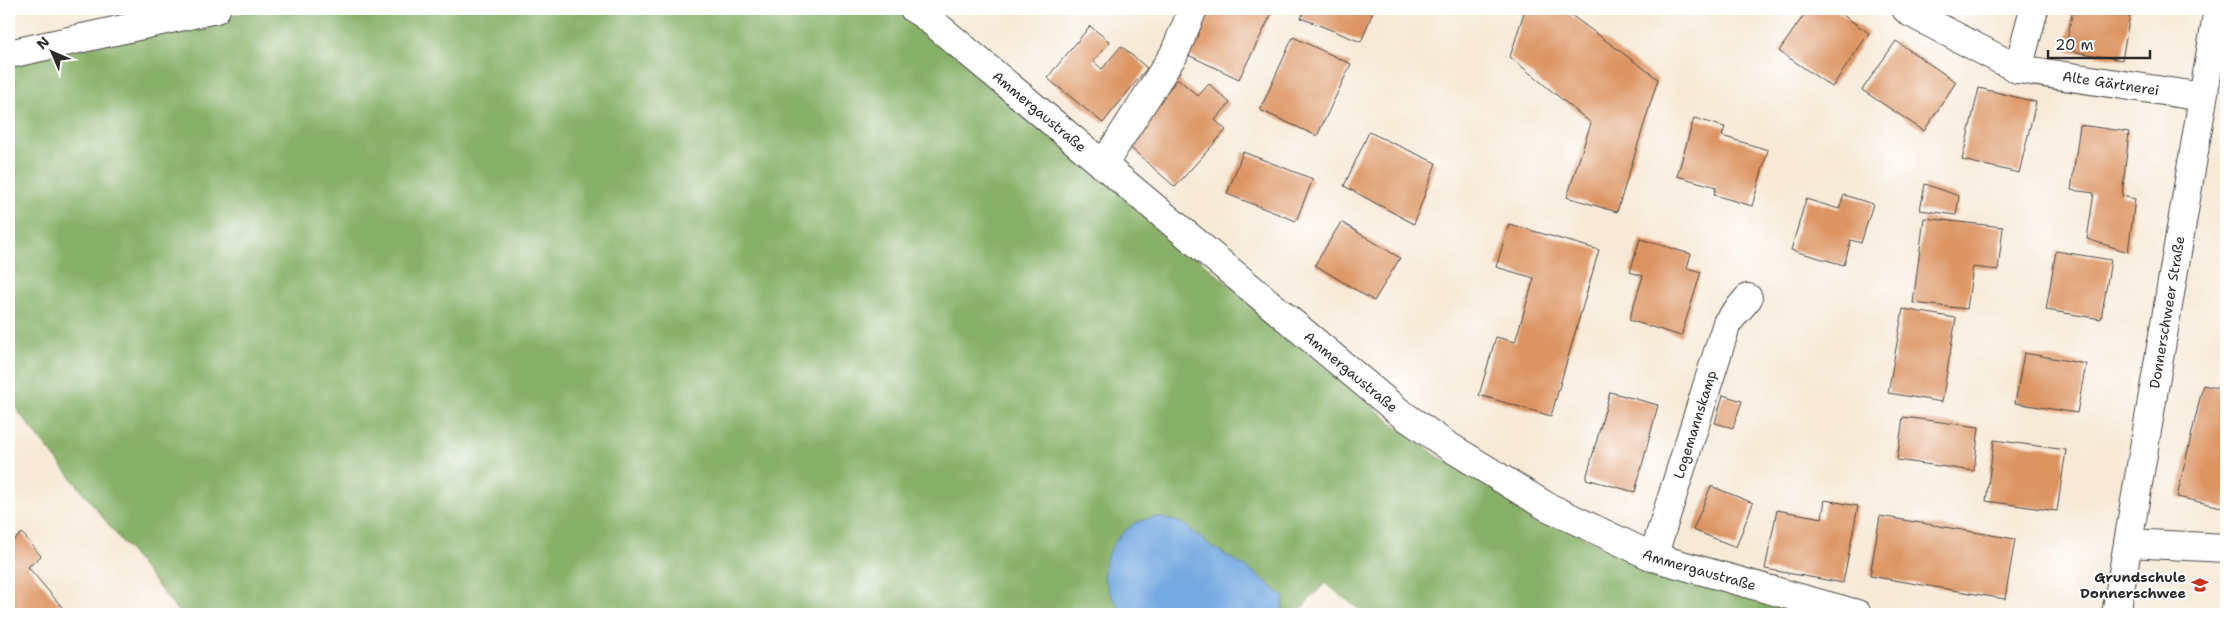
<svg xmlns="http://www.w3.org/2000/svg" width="2235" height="623" font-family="'Shantell Sans',sans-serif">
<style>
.forest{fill:#87b068;stroke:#596e4a}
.water{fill:#73a8e0;stroke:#4f6a86}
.building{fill:#dc9462}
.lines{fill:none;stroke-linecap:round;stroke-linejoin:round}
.minor-casing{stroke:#4a4845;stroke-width:30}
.major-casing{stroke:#4a4845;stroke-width:30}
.minor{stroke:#fff;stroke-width:28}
.major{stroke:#fff;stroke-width:28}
.labels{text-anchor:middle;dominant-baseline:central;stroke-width:4;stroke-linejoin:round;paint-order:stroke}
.street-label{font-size:14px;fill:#2b2b2b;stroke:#fff}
.poi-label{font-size:14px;font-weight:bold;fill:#2b2b2b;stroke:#fff;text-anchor:end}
</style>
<rect width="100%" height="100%" fill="#fff"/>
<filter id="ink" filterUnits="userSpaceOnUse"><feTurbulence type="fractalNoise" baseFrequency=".02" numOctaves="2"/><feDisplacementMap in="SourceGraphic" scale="10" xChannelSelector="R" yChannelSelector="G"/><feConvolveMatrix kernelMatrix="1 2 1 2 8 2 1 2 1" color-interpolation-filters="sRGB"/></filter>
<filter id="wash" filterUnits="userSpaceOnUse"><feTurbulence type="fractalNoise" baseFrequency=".0096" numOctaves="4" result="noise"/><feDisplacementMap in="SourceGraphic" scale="20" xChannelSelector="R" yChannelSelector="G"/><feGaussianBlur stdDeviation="1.12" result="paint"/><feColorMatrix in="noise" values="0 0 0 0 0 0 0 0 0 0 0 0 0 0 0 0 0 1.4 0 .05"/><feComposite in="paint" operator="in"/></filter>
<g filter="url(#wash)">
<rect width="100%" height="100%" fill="#f7e9d6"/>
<polygon class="forest" points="259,9 896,9 919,22 1390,421 1437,456 1538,514 1665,576 1805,614 1365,614 1325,583 1296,614 180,614 9,400 9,65"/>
<path class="water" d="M 1157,517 L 1183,523 L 1208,544 L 1255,573 L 1284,597 L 1282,614 L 1124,614 C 1117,604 1105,588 1104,576 C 1102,556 1118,534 1134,524 C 1140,520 1150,519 1157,517 Z"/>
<g id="blocks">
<g class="building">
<polygon points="1208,9 1274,9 1239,79 1186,54"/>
<polygon points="1305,9 1374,9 1361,42 1301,18"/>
<polygon points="1525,9 1563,9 1658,79 1617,212 1567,197 1591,123 1510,57"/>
<polygon points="1808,9 1834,9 1869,33 1832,87 1779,51"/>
<polygon points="2073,9 2131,9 2122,60 2065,50"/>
<polygon points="1090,26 1110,42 1093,61 1102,69 1121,46 1147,68 1103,123 1047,78"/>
<polygon points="1293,37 1351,64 1317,136 1260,110"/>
<polygon points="1896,41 1956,82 1924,131 1862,90"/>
<polygon points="1178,79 1198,96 1209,84 1230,103 1215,120 1226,130 1175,187 1123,141"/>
<polygon points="1979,88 2036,102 2019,173 1962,160"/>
<polygon points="1694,118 1725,127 1722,136 1768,150 1752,206 1714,195 1716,187 1677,176"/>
<polygon points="2080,125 2129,132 2122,196 2135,199 2128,252 2087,239 2094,193 2071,190"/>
<polygon points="1369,132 1436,163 1414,224 1344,186"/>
<polygon points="1243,152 1313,179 1296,221 1227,194"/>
<polygon points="1925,184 1959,196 1956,215 1920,210"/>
<polygon points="1844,195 1873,204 1861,243 1851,240 1844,265 1791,250 1806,199 1839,209"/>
<polygon points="1924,218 2003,227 1998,270 1973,267 1967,309 1913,303"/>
<polygon points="1341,222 1400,258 1374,301 1315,265"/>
<polygon points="1509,224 1599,250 1551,416 1479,395 1496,337 1515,342 1534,278 1496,267"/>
<polygon points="1640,239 1691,254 1687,268 1701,272 1681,336 1629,320 1643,276 1630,272"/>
<polygon points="2056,251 2111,260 2101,319 2046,310"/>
<polygon points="1903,309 1956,318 1942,402 1888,393"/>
<polygon points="2024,353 2086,364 2077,413 2015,403"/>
<polygon points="2203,385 2226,390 2226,508 2177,497"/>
<polygon points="1610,392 1658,405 1635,492 1586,479"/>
<polygon points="1723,395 1742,401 1733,428 1715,423"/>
<polygon points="1903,417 1979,427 1974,471 1897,460"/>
<polygon points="1994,440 2066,450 2057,511 1986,501"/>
<polygon points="1711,486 1753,503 1736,547 1693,530"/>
<polygon points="1825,500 1858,506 1843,583 1765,569 1777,510 1822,518"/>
<polygon points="1880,516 2015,539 2005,599 1870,576"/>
<polygon points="22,533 41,556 28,567 68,614 18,614 9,603 9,544"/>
</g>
</g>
</g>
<g filter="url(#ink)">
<use href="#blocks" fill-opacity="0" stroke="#4a4845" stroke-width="1"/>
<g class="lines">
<g class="minor-casing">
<g id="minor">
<path id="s1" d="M 914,9 L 924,15 L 1399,412 L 1445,444 L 1546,506 L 1653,557 L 1857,614"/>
<path id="s2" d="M 1906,9 L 1911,13 L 2018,69 L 2203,97"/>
<polyline points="9,54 216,9"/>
<polyline points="2018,69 2034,9"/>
<polyline points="1103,165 1174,54 1193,9"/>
<polyline points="2128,543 2226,548"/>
<path id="s3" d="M 1653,557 L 1727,323 L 1748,298"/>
</g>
</g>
<g class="major-casing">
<g id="major">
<path id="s4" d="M 2116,614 L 2218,9"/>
</g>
</g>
<use href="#minor" class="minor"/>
<use href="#major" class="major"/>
</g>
</g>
<defs>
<g id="school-bare" transform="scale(1.35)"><path d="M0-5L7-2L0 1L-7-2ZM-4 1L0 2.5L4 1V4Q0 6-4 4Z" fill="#c8321e" stroke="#fff" stroke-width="2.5" paint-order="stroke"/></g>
</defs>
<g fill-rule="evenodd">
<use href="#school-bare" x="2200" y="585"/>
</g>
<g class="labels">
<g class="street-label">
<text stroke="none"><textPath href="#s2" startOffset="221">Alte Gärtnerei</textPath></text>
<text stroke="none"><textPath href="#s1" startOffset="162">Ammergaustraße</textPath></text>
<text stroke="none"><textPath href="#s4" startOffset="306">Donnerschweer Straße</textPath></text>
<text stroke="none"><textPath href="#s1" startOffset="568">Ammergaustraße</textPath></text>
<text stroke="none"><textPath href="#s3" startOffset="139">Logemannskamp</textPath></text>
<text stroke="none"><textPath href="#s1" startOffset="972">Ammergaustraße</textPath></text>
</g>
<g class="poi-label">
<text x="2186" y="577">Grundschule<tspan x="2186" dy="16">Donnerschwee</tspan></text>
</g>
</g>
<rect width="2235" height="623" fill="none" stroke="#fff" stroke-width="30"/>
<g transform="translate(52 52) rotate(315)" stroke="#ffffff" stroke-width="4" paint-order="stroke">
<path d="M0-4L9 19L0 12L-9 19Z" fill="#2b2b2b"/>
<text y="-8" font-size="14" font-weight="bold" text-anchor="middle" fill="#2b2b2b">N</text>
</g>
<path d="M2048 50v8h102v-8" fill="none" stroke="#2b2b2b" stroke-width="2.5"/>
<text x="2055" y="50" font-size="15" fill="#2b2b2b" stroke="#ffffff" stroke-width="4" paint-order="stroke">20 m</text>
</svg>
